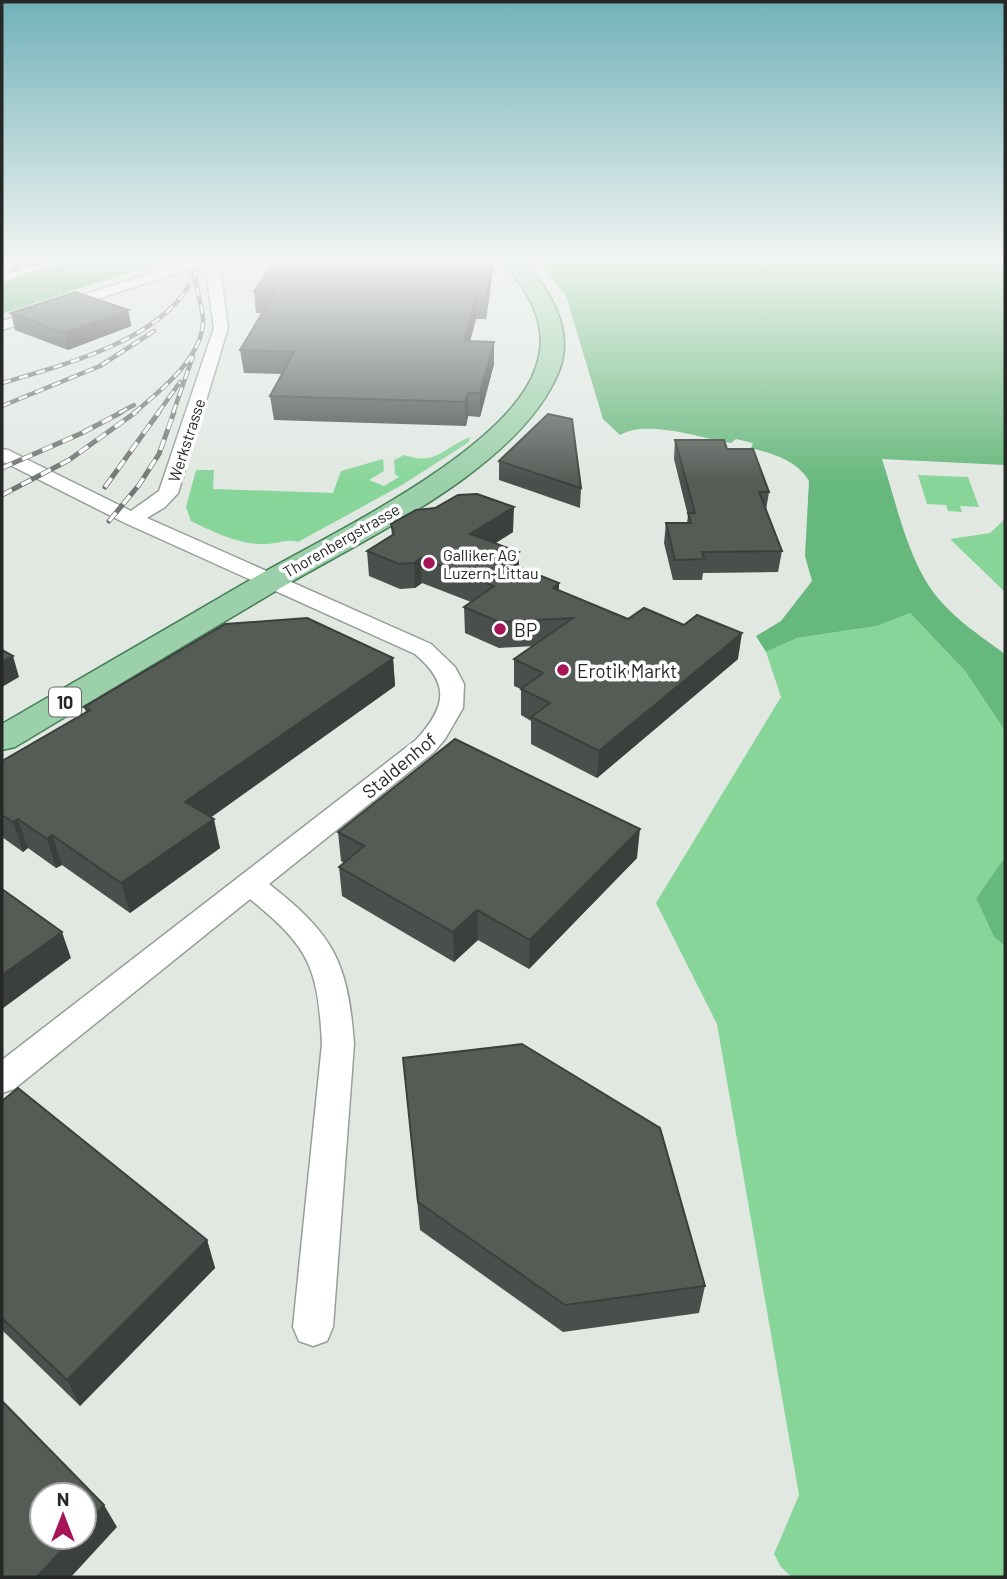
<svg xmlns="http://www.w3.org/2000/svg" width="1007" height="1579" font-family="Barlow,sans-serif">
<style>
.green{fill:#88d59a}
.forest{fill:#67b87c}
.water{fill:#5cad72}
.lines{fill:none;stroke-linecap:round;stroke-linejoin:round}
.street-casing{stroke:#979e98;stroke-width:3}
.primary-casing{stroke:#478056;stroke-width:3}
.street{fill:#fff;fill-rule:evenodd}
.primary{fill:#9bd0aa;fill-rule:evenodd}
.rail-far1-casing{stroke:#717671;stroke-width:4.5}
.rail-casing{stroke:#717671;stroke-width:5}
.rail-far1{stroke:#fff;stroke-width:2.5;stroke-dasharray:9;stroke-linecap:butt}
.rail{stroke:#fff;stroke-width:3.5;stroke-dasharray:11;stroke-linecap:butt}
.wall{fill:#494f4a}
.shaded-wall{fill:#3c403c}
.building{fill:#555c56;stroke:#3c403c;stroke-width:2}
.poi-dot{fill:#a51557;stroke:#fff;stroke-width:2.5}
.labels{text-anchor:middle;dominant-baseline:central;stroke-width:7;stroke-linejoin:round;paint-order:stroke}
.far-street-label{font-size:16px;fill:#252825;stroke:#fff}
.far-poi-label{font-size:16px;fill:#252825;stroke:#fff;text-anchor:start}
.shield{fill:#fff;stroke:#666866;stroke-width:2}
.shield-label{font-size:18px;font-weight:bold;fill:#252825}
.poi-label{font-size:19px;fill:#252825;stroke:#fff;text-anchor:start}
.street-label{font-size:19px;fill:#252825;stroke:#fff}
</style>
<rect width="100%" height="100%" fill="#e1e8e2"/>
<g class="green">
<path d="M 470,437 L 469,442 L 402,485 L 298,542 C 287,538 277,544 265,544 C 239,545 214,532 191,521 L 186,507 L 196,470 L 214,470 L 213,489 L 333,493 L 341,471 L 383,459 L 384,471 L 369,480 L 384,486 L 399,477 L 395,474 L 394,460 L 404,455 C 437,466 442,448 470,437 Z"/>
<polygon points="918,475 968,477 979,507 960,506 962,512 948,511 946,505 927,504"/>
<polygon points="1005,519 1005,592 950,539 990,533"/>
<polygon points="910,613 965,671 1005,731 1005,857 976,898 994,937 1005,946 1005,1577 792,1577 781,1567 774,1554 799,1495 717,1024 656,903 781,697 766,652 797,638 877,626"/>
</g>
<g class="forest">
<path d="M 539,261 L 1005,261 L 1005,465 L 882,459 C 895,499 906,551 929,586 C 948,615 978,634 1005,654 L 1005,731 L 965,671 L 910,613 L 877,626 L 797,638 L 766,652 L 756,636 L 781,621 L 812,581 L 805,556 L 809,481 C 797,460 773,454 751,448 L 753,443 L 736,439 L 731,443 C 701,438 646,419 620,435 L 603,419 L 566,296 Z"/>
<polygon points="1005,857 1005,946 994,937 976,898"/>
</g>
<polygon class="water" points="75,261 163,261 2,314 2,283"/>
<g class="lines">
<g class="street-casing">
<g id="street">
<polygon points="45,261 65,261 2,282 2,274"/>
<path d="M 189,261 L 219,261 L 228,328 L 178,493 L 165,507 L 147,518 L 431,644 L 455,667 L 464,684 L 463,708 L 445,739 L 434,752 L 269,884 C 334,935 348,962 354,1044 L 333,1327 L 327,1341 L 313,1346 L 299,1341 L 293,1327 L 322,1044 C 318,967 310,948 250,899 L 14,1089 L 2,1093 L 2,1060 L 416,740 C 446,707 451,684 415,654 L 125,523 L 2,461 L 2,449 L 8,450 L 131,511 L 159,491 L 214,328 L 205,264 L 2,330 L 2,321 Z"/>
</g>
</g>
<g class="primary-casing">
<path id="primary" d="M 504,261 L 524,261 C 550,291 575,330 559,371 C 520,469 361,540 274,592 C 188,643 101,695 15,747 L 2,750 L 2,724 C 85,676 168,628 250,580 C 326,536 509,451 536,367 C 551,324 528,295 504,261 Z"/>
</g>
<use href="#street" class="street"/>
<use href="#primary" class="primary"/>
<g class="rail-far1-casing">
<g id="rail-far1">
<polyline points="2,273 43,261"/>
<path d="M 2,383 C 60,366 155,342 188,287 C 193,279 194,269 197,261"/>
<polyline points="2,406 100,366 154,331"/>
<polyline points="119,413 134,405"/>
<path d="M 134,413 C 160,391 204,357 203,319 C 202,303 195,288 195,271"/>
<polyline points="158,413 180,382"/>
<polyline points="173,413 193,356"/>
</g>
</g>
<g class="rail-casing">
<g id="rail">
<polyline points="2,468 82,433 122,412"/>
<polyline points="105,487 159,412"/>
<polyline points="2,495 69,460 136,412"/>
<polyline points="109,521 139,485 159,454 174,412"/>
</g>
</g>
<use href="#rail-far1" class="rail-far1"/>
<use href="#rail" class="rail"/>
</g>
<g class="wall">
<polygon points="493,270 486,319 476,319 470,341 494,342 494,364 480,417 468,416 466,426 274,420 270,396 282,374 244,373 240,350 263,313 256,313 254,291"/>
<polygon points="128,310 131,326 68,350 15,330 11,313"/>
<polygon points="675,440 727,449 769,492 766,510 782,551 778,572 703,573 702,580 673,580 664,543 666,523 687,523 688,516 674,459"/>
<polygon points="499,461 581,488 580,508 499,480"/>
<polygon points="391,524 513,532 495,543 519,552 519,567 559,583 559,590 628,619 738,659 597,778 531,744 531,721 521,715 521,689 514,686 514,659 534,646 499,648 465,633 464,607 471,602 422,583 415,588 400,589 369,576 367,551 392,536"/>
<polygon points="393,658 395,686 210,817 220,848 130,913 62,865 56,868 28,848 23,852 2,837 2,761 86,712 84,707"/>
<polygon points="338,832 637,858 529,969 478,940 454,962 342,896 339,867 344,863 341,861"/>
<polygon points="406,1087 705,1286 699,1313 563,1332 420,1230"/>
<polygon points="2,1101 207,1240 215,1268 80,1406 2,1330"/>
</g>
<g class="shaded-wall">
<polygon points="491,261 493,261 493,270 486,319 486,298"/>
<polygon points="476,297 476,319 464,364 464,341"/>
<polygon points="128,310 131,326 68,350 64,333"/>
<polygon points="494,342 494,364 480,417 480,393"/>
<polygon points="468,393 468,416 466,426 465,402"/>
<polygon points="514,507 513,532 471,559 470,534"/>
<polygon points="519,552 519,577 506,562"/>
<polygon points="421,558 422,583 415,588 414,563"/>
<polygon points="559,583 558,608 553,588"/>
<polygon points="742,633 738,659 597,778 599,751"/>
<polygon points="13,656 19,677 2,687 2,662"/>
<polygon points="393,658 395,686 192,831 185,802"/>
<polygon points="18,819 28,848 23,852 13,822"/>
<polygon points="214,819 220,848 130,913 121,883"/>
<polygon points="640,829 637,858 529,969 530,940"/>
<polygon points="52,835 62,865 56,868 47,839"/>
<polygon points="477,910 478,940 454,962 453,932"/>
<polygon points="62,932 71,958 2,1009 2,975"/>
<polygon points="207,1240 215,1268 80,1406 67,1380"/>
<polygon points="104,1505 117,1527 71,1577 37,1577 74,1537 84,1537 84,1527"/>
</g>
<g class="building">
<polygon points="295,261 491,261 486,298 476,297 464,341 494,342 480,393 468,393 465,402 270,396 294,352 240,350 275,292 254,291 272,265 293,265"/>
<polygon points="75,292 128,310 64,333 11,313"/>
<polygon points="548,414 572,419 581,488 499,461"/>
<polygon points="675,440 724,440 727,449 753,449 769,492 759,492 782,551 702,552 704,559 675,560 666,523 691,523 688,513 695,513"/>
<polygon points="477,494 514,507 470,534 519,552 506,562 559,583 553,588 628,619 644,608 684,625 697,615 742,633 599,751 531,717 550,703 521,689 543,673 514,659 573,618 499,622 464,607 494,586 421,558 414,563 399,564 367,551 394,534 391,524 416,510 435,508 458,495"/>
<polygon points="307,618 393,658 185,802 214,819 121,883 52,835 47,839 18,819 13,822 2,815 2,761 90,710 84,707 225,624"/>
<polygon points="2,650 13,656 2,662"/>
<polygon points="455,739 640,829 530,940 477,910 453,932 339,867 364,846 338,832"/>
<polygon points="2,889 62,932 2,975"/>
<polygon points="522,1044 660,1128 705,1286 565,1305 418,1202 403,1058"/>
<polygon points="18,1088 207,1240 67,1380 2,1318 2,1101"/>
<polygon points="2,1401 104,1505 84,1527 84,1495 42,1495 42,1537 74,1537 37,1577 2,1577"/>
</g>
<linearGradient id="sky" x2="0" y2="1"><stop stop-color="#70b1b9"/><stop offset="0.54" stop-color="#f2f5f2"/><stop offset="1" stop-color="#f2f5f2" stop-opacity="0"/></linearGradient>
<rect width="1007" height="482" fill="url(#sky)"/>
<g class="poi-dot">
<circle cx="429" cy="563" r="7"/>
<circle cx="500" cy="629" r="7"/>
<circle cx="563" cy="670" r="7"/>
</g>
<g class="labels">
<g class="far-street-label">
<text transform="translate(186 440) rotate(-72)">Werkstrasse</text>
<text transform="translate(341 540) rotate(-30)">Thorenbergstrasse</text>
</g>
<g class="far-poi-label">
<text x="443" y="554">Galliker AG<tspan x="443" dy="18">Luzern-Littau</tspan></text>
</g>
<rect class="shield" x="49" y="687.5" width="32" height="29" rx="5"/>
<g class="shield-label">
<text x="65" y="702">10</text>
</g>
<g class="poi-label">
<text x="514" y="629">BP</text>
<text x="577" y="670">Erotik Markt</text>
</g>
<g class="street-label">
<text transform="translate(399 765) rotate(-40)">Staldenhof</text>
</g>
</g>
<rect width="1007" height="1579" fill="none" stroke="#252825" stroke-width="7"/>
<g transform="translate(63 1516)"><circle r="33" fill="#ffffff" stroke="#a8a9a8" stroke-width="2"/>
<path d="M0-5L12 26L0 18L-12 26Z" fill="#a51557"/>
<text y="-10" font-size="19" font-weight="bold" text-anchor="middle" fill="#252825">N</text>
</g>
</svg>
